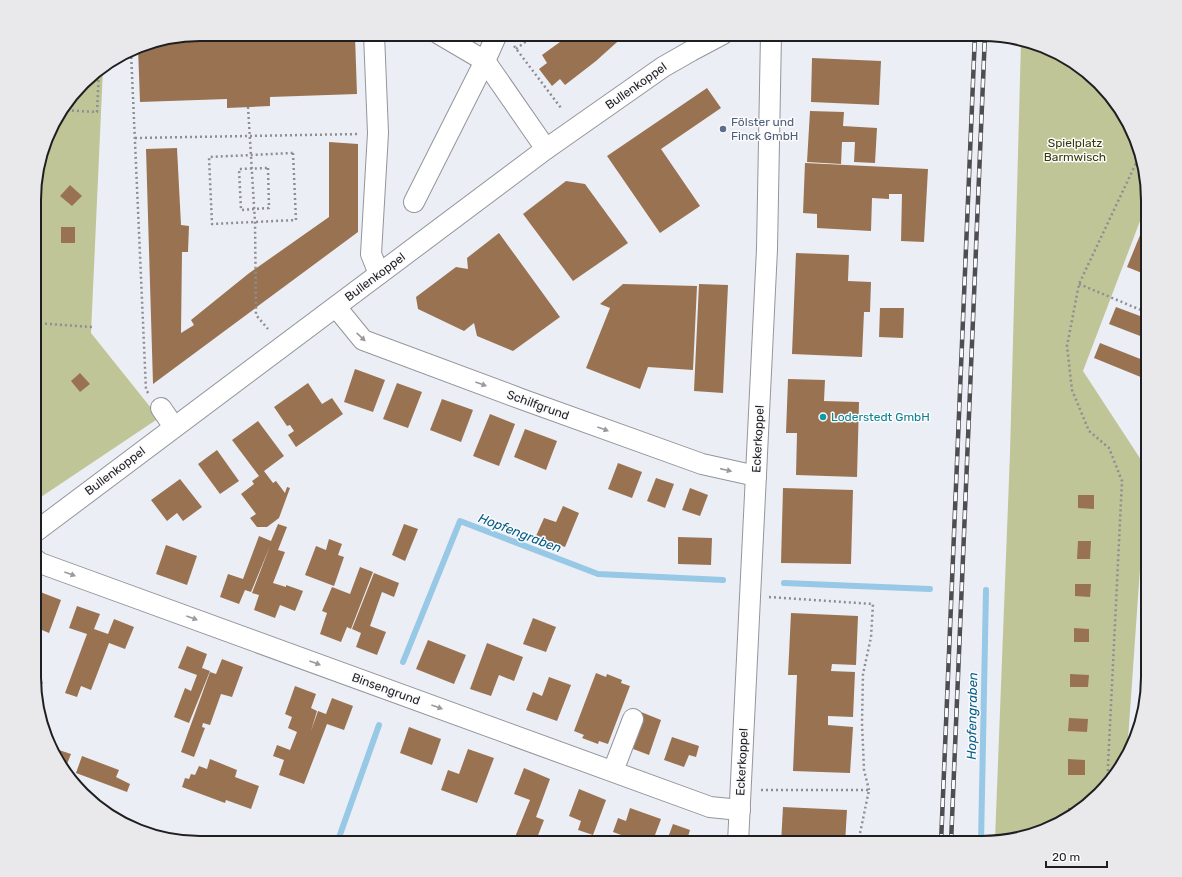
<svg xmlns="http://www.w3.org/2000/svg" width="1182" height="877" font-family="Rubik,sans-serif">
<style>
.green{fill:#bfc597}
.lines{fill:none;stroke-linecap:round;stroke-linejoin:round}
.stream{stroke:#97c8e6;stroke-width:6}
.building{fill:#997351}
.minor-casing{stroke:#94959c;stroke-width:22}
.path{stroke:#8d8e93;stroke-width:2.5;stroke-dasharray:2 3;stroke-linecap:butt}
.minor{stroke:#fff;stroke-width:20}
.rail-casing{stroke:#4d4e51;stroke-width:4.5}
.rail{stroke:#fbfbfe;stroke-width:3;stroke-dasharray:9;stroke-linecap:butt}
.oneway{fill:#9a9a9c}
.service-dot{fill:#5c6f8a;stroke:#fbfbfe;stroke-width:1.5}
.culture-dot{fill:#0f9aa8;stroke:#fbfbfe;stroke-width:1.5}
.labels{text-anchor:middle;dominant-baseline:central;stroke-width:3;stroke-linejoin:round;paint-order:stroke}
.street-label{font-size:12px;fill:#1f1f22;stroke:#fbfbfe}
.service-label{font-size:12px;fill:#4e5e75;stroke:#fbfbfe;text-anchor:start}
.park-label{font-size:12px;fill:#383c00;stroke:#fbfbfe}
.culture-label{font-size:12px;fill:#0d838f;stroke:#fbfbfe;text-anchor:start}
.water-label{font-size:13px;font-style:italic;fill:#045e85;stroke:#fbfbfe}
.rim{fill:none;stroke:#1f1f22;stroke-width:2}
</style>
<rect width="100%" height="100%" fill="#eceef5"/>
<g class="green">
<polygon points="1021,41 1045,47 1091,75 1131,127 1148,200 1083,371 1147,469 1127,754 1107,786 1055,826 995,840 1010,453"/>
<polygon points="103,68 91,333 159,418 35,501 35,178 56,117 91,75"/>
</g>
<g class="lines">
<g class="stream">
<polyline points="784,583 930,589"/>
<polyline points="403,662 460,521 598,574 723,580"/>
<polyline points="337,843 379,725"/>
<polyline points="981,843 986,590"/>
</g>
</g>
<g class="building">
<polygon points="228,34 265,34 265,39 304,38 304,34 323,34 323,37 355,36 357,94 270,97 270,106 227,108 227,99 140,102 138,48 145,44 171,43 171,39 188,36 188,42 228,40"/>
<polygon points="571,34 626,34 596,61 565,85 560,79 552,86 539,69 547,63 542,55"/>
<polygon points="812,58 881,61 879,105 811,102"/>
<polygon points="707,88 721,108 661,149 700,206 660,233 607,156"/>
<polygon points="810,111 844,112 843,126 877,128 875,163 854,162 855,142 842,142 841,164 807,162"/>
<polygon points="329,142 358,144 358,232 153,384 146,149 177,148 181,225 189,226 188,252 182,252 181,333 194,325 191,320 248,274 329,217"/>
<polygon points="805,163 928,169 924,242 901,241 902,194 889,194 889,199 872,198 871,231 817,228 817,214 803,213"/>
<polygon points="566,181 585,184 628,243 573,281 523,214"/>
<polygon points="70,185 82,196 72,206 60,196"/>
<rect x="61" y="227" width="14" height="16"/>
<polygon points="1143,228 1148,230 1148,260 1142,273 1127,267"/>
<polygon points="499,233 560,317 513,351 477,336 474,323 464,331 418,309 416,297 456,267 468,269 467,258"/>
<polygon points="796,253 849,255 848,281 871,282 870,312 864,312 862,357 792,354"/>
<polygon points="623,284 697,286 693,370 648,367 640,389 586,368 610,308 600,304"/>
<polygon points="699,284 728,285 723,393 694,391"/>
<polygon points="1116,307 1148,319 1148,339 1109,324"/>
<polygon points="880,308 904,308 903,338 879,337"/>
<polygon points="1100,343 1148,362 1148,380 1094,358"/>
<polygon points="355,369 385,380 373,412 344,402"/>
<polygon points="80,373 90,384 80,392 71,381"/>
<polygon points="788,379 825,380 824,401 859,402 857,477 796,475 797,433 786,433"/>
<polygon points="308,383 322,404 332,398 343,414 296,447 288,435 294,431 290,425 287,426 274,407"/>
<polygon points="397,383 422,392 408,428 383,419"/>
<polygon points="442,399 473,410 461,442 430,430"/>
<polygon points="490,414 515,424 499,466 473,456"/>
<polygon points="258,421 284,456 264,471 273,483 276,481 285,493 287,487 290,488 279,518 267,527 257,527 250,518 256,514 241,494 254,484 252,481 259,476 232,440"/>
<polygon points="525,429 557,441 546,470 514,457"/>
<polygon points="217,450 239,481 220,494 198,464"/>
<polygon points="618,463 642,472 632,498 608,489"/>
<polygon points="656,478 674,484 665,508 647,501"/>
<polygon points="180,479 202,507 183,521 177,513 167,521 151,500"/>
<polygon points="690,488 708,495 700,516 682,510"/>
<polygon points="783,488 853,490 851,564 781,563"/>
<polygon points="1078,495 1094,495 1094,509 1078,508"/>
<polygon points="563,506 579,513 565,547 536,536 544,518 556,522"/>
<polygon points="278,524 287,527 278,550 285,552 273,583 286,587 286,585 303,591 295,611 280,605 275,618 254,610 259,595 252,593 270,546 251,592 245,590 239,604 220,597 228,574 243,579 259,536 271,541"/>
<polygon points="404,524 418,529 405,561 392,555"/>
<polygon points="678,537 712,538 711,565 678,564"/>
<polygon points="329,539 342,544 338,555 344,557 334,586 305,575 316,546 326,550"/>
<polygon points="1078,541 1091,541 1090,559 1077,559"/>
<polygon points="166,545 197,556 187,585 156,574"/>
<polygon points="360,567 373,572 351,629 347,627 341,642 320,634 327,613 322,611 332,587 350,594"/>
<polygon points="374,573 399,583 394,597 382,592 370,626 386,632 377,655 356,647 361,633 352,629"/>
<polygon points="1075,584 1091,584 1090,597 1075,596"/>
<polygon points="35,590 61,600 49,633 35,627"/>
<polygon points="77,606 100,614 94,629 108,634 114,619 134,627 125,649 109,643 91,690 81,686 77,697 65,693 87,634 69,628"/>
<polygon points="791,613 858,616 856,665 832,664 831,671 855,672 853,717 828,716 828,725 853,727 850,773 793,771 797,675 788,675"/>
<polygon points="533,618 556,627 546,652 523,644"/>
<polygon points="1074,628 1089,629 1089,642 1074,642"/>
<polygon points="428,640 466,655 454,684 416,669"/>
<polygon points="487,643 523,657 514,681 499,675 491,696 470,689"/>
<polygon points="187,646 207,654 202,668 210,671 189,723 174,717 185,688 191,691 197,675 178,668"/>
<polygon points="222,659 243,667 232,697 221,694 210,725 203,723 202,727 205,728 194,757 181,752 210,672 216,674"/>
<polygon points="596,673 606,677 607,674 622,680 621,683 630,686 608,744 599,741 598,744 582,738 584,735 574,731"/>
<polygon points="36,674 43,683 35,689 34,675"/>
<polygon points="1070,674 1089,675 1088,687 1070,687"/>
<polygon points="549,677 571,685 557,721 526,710 533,692 542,696"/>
<polygon points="295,686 316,694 311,708 317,711 311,731 318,711 326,714 332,698 353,706 344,730 327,724 304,784 279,775 284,760 273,756 277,745 290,750 297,732 288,728 292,717 285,714"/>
<polygon points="641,712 661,720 649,755 628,747"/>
<polygon points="1069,718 1088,719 1087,732 1068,731"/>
<polygon points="409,727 441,739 432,765 400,753"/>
<polygon points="672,737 699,746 696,757 689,755 684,767 664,760"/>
<polygon points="53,748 71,754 67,764 59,761 52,751"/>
<polygon points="468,749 494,758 477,803 441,790 448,770 459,774"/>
<polygon points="82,756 119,770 116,777 130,784 127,792 76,773"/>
<polygon points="210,759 237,770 235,777 259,786 251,809 226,800 225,803 182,787 185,778 189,779 191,774 195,775 199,766 207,769"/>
<polygon points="1068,759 1085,760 1085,775 1068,775"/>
<polygon points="524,768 550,779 536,817 544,820 535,843 513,842 530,800 514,794"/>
<polygon points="579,789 606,800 593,835 578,830 581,821 569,816"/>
<polygon points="783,807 847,810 845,843 781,843"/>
<polygon points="630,808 661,819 652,843 630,843 622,840 624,836 613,832 618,818 626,821"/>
<polygon points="1068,808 1078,808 1068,816"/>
<polygon points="673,824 690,830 686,843 666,843"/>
</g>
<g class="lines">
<g class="minor-casing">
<g id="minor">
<polyline points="374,34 378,133 371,254 379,274"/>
<polyline points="439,34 485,61 546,149"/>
<polyline points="414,202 485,61 497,34"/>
<polyline points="336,307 363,340 524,400 702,464 756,476"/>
<polyline points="161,408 174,427"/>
<polyline points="35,532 546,149 663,67 691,51 723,34"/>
<polyline points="35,559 40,563 710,807 740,810"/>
<polyline points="613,771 633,719"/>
<polyline points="738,843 767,249 771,34"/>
</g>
</g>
<g class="path">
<polyline points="514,46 561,108"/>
<polyline points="516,49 536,34"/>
<polyline points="131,52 146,390 149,394"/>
<polyline points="248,107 255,222 256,315 268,329"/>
<polyline points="62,110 97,112 99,70"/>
<polyline points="135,138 359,134"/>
<polygon points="293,153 296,220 212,224 209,157"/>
<polygon points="268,168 269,208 241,210 239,169"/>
<polyline points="1079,284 1148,313"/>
<polyline points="35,323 92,327"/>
<polyline points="769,597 873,604 871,637 863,674 862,723 864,770 869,790"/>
<polyline points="1107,786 1122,481 1109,448 1089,431 1072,390 1067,346 1079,284 1138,159"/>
<polyline points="761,790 869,790 858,843"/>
</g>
<use href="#minor" class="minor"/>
<g class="rail-casing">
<g id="rail">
<polyline points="941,843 975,34"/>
<polyline points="951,843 985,34"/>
</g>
</g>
<use href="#rail" class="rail"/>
</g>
<defs><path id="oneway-solid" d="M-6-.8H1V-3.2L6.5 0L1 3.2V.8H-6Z"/></defs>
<g class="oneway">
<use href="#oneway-solid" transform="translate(361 337) rotate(43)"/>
<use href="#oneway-solid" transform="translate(481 384) rotate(20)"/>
<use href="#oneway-solid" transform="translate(603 429) rotate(20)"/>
<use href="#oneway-solid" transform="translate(726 470) rotate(13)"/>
<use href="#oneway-solid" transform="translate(70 574) rotate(20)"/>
<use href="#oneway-solid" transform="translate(192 618) rotate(20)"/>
<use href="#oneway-solid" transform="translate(315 663) rotate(20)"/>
<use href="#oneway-solid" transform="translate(437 707) rotate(20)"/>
</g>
<circle class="service-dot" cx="723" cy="129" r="4"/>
<circle class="culture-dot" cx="823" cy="417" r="4"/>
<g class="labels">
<g class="street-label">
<text transform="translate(636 86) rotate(-35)">Bullenkoppel</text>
<text transform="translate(375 277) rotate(-37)">Bullenkoppel</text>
<text transform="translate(538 405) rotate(20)">Schilfgrund</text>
<text transform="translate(758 439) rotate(-87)">Eckerkoppel</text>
<text transform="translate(115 471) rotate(-37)">Bullenkoppel</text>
<text transform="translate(386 689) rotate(20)">Binsengrund</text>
<text transform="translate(742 762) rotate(-87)">Eckerkoppel</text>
</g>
<g class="service-label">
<text x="731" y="122">Fölster und<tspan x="731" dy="14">Finck GmbH</tspan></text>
</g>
<g class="park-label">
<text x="1075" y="143">Spielplatz<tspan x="1075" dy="14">Barmwisch</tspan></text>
</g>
<g class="culture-label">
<text x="831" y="417">Loderstedt GmbH</text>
</g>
<g class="water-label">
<text transform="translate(520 533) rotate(21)">Hopfengraben</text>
<text transform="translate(972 716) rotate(-89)">Hopfengraben</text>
</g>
</g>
<path d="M0 0H1182V877H0ZM200 41H982A159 159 0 0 1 1141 200V677A159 159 0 0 1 982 836H200A159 159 0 0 1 41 677V200A159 159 0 0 1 200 41Z" fill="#e9e9ec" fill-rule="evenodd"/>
<path class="rim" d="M200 41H982A159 159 0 0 1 1141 200V677A159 159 0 0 1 982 836H200A159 159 0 0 1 41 677V200A159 159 0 0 1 200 41Z"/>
<path d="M1046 861v6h61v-6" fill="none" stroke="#1f1f22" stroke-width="2"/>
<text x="1052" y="861" font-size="12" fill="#1f1f22" stroke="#fbfbfe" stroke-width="3" paint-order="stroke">20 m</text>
</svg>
